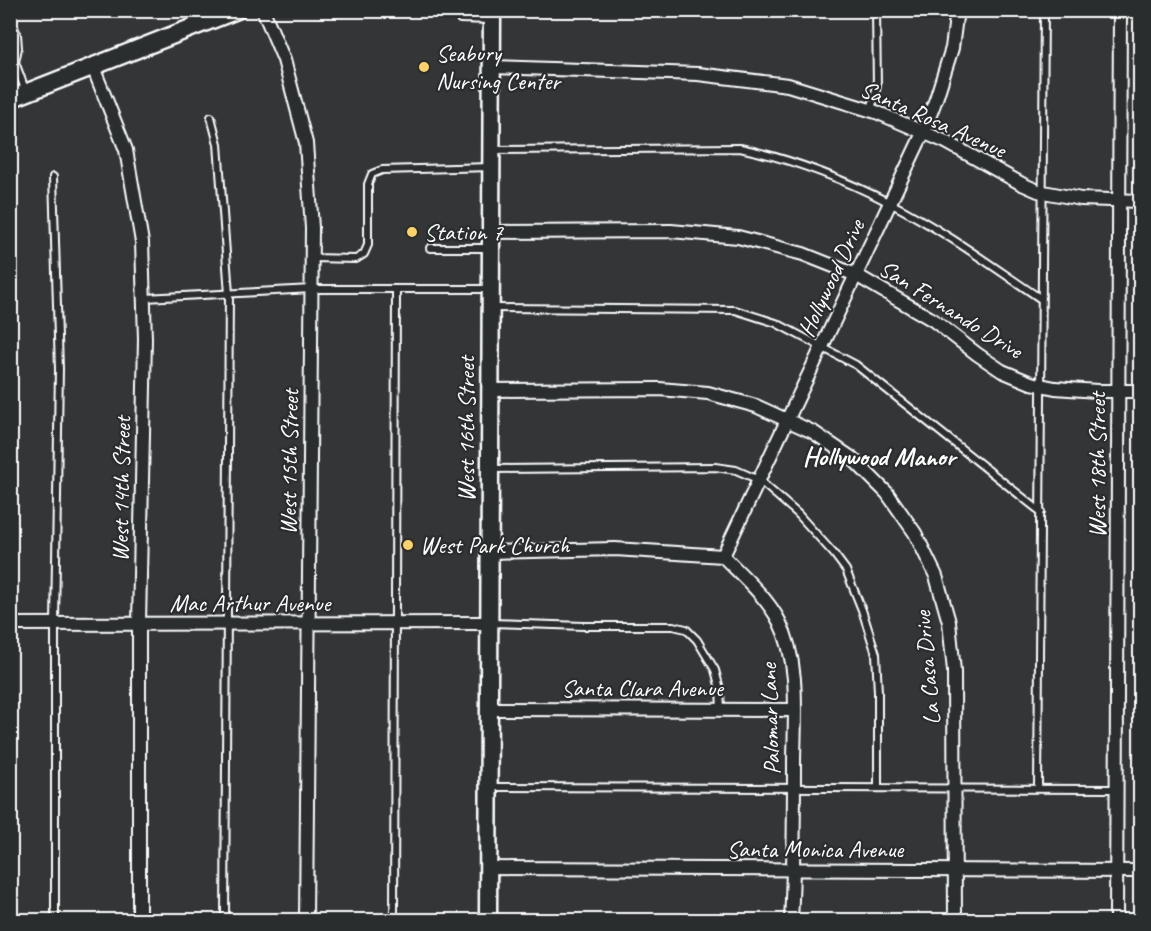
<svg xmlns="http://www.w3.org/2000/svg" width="1151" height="931" font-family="Caveat,sans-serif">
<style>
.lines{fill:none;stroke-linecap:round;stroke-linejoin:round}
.service-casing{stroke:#fff;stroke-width:10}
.minor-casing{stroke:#fff;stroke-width:16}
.secondary-casing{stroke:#fff;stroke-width:21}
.service{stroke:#2a2d2e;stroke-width:6}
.minor{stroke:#2a2d2e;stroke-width:12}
.secondary{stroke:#2a2d2e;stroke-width:16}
.poi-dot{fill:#ffd166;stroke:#2a2d2e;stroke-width:2}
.labels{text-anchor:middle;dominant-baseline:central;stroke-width:4.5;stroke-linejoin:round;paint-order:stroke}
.poi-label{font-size:24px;fill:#fff;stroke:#2a2d2e;text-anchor:start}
.street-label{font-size:24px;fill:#fff;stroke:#2a2d2e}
.neighbourhood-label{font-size:26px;font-weight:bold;fill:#fff;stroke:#2a2d2e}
</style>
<rect width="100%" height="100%" fill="#333536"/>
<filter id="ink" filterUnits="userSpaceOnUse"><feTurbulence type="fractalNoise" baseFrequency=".0167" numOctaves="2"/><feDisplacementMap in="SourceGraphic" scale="12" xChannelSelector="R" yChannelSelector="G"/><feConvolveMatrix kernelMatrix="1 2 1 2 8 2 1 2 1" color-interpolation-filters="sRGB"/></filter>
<g filter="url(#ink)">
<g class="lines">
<g class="service-casing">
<g id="service">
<polyline points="190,10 197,26"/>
<polyline points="460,10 460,19 490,20"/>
<polyline points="10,19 17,34 18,48 15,62 26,92"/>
<polyline points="871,110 877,86 876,10"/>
<polyline points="211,117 218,144 229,294 225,920"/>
<path d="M 492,150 L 740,148 C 791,159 843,179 890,203 C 943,230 992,266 1041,299"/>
<polyline points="53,177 59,369 55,624 55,920"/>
<polyline points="430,248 490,248"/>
<polyline points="312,258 356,259 364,254 368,245 368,184 372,174 382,170 491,167"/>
<polyline points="145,298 312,289 490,289"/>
<polyline points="491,308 735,310 776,323 856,365 1041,512"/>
<polyline points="491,469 715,467 736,470 759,480 798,514 834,554 846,570 862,610 876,654 878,692 878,788"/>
<polyline points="490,623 584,626 673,626 686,629 697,640 715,670 720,689 721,709"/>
<polyline points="490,787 1116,789"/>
<polyline points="1038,788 1044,10"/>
<polyline points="394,920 396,289"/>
</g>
</g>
<g class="minor-casing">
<g id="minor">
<polyline points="263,10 284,60 306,143 312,228 306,920"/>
<polyline points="93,67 126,150 142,242 145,339 139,623 139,920"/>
<polyline points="492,67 698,74 788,85 876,112 946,142 1022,184 1038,191 1081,199 1140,201"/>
<polyline points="491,232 671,231 738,237 803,254 856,275 933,320 977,354 1002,371 1031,383 1055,388 1097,391 1140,391"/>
<polyline points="490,390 659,389 708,393 756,406 813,432 853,459 887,493 915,533 936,576 949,622 954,671 955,920"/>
<path d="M 490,552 L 615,549 L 723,556 C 742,576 766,596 779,621 C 801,664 794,719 794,765 C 794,817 794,869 791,920"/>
<polyline points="723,556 923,133 936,99 952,48 957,10"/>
<polyline points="10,624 490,623"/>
<polyline points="489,709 794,710"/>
<polyline points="489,868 1140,871"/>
<polyline points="1116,920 1120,10"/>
</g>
</g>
<g class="secondary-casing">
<g id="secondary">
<polyline points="10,99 237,10"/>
<polyline points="488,920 492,10"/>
</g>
</g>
<use href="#service" class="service"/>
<use href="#minor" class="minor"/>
<use href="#secondary" class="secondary"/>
</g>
</g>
<g class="poi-dot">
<circle cx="424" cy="67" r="6"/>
<circle cx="412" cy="232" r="6"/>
<circle cx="408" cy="545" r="6"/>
</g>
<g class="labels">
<g class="poi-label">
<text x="436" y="53">Seabury<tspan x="436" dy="28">Nursing Center</tspan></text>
<text x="424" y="232">Station 7</text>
<text x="420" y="545">West Park Church</text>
</g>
<g class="street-label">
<text transform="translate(933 119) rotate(24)">Santa Rosa Avenue</text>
<text transform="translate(831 278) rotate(-65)">Hollywood Drive</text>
<text transform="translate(951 309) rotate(32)">San Fernando Drive</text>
<text transform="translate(466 429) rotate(-90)">West 16th Street</text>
<text transform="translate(289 462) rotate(-89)">West 15th Street</text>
<text transform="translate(1097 465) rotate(-90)">West 18th Street</text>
<text transform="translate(121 489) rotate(-89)">West 14th Street</text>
<text x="250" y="603">Mac Arthur Avenue</text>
<text transform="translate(927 668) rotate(-95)">La Casa Drive</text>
<text x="642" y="688">Santa Clara Avenue</text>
<text transform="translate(770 719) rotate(-92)">Palomar Lane</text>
<text x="815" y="849">Santa Monica Avenue</text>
</g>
<g class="neighbourhood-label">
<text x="879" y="456">Hollywood Manor</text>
</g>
</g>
<rect width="1151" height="931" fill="none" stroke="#2a2d2e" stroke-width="36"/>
<rect x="18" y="18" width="1115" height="895" fill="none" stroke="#fff" stroke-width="2" filter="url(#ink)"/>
</svg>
